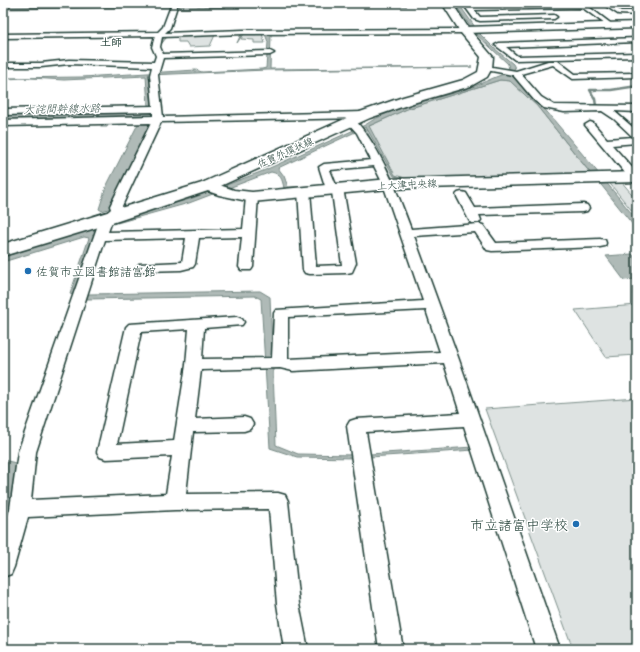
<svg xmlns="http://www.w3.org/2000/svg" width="640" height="652" font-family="Mali,'Klee One',sans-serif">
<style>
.green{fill:#dee3e2;stroke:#7e908b}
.water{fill:#afbab7;stroke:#758883}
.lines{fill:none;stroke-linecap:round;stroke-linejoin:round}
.stream{stroke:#758883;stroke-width:2.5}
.street-casing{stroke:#1f3d34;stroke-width:3}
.secondary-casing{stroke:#1f3d34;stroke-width:3}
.primary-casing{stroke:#1f3d34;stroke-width:3}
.street{fill:#fff;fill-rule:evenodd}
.secondary{fill:#fff;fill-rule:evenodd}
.primary{fill:#fff;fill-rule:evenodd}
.poi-dot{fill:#1f6fb2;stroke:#fff;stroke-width:1.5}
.labels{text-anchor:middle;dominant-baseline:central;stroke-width:3;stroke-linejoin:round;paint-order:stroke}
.far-street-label{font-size:10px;fill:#1f3d34;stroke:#fff}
.far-neighbourhood-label{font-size:11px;font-weight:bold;fill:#1f3d34;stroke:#fff}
.far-water-label{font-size:11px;font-style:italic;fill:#4a625b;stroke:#fff}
.poi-label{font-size:12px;fill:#1f3d34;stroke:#fff;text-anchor:start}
.near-poi-label{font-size:14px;fill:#1f3d34;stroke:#fff;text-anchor:end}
</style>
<rect width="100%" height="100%" fill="#fff"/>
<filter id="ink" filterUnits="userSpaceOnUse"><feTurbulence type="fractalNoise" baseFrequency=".025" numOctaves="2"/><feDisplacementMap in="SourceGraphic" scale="8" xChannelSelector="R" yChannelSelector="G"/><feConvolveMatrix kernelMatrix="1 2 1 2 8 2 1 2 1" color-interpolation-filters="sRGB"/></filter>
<g filter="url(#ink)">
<g class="green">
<polygon points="244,34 262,34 265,43 254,43 254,40 241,39"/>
<polygon points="215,35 210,46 189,47 186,42 178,42 178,36"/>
<polygon points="500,80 510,81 537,106 591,174 393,180 365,128 407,109"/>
<polygon points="607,180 620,180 637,200 637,217"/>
<polygon points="637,305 637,355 606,357 575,310"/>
<polygon points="637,398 637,649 573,649 485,409"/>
</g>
<g class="water">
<polygon points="254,3 256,3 256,6 347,5 347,3 350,3 351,5 407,6 179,8 180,5 183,5 184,7 253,6"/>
<path d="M 454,3 L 458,3 L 475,27 L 628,23 L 637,19 L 637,21 L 631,24 L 478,32 L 494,48 L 513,64 L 515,68 L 511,74 L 512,76 L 542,106 L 600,175 L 592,175 L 537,106 L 510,81 L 500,80 L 407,109 L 369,126 L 395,175 L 405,178 L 394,176 L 366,127 L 278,168 L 284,176 L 288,187 L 313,186 L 287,190 L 284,188 C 282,179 281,174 271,172 L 189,203 L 117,223 L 116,221 L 120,219 L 190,199 L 263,171 L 365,125 C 395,105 432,100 466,89 C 479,85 492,78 506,73 L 509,70 L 508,64 L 474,32 Z"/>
<polygon points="170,5 169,7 3,9 3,7"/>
<polygon points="244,33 268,33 271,34 270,69 472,67 267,70 149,75 152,107 145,107 148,106 146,76 64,80 31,78 3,79 3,78 82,77 196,70 202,72 262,69 266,68 268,42 265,34 243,34 237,43 241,34 170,36 166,38 159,47 162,37 168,36"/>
<polygon points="151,111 152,117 111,119 107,127 101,127 104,120 3,121 3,114"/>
<polygon points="139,122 149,122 150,123 111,208 102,211 99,209 106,187"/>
<polygon points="598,181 605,181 637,220 637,230"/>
<polygon points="91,229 94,230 95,236 75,292 89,294 260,291 270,297 276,445 298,454 355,455 473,447 474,450 355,458 297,457 270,448 261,299 255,296 87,299 70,294 89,238 84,237 3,262 3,257"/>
<polygon points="632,254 637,260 637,279 624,280 606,256"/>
<polygon points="3,460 16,463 10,511 3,531"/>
</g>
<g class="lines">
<polyline class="stream" points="596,106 595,99 590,90 611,90 637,86"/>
<g class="street-casing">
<g id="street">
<path d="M 172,3 L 178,3 L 170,28 L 165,33 L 243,30 L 465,29 L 469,31 L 465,33 L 243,34 L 162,37 L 160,47 L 163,54 L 270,51 L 274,53 L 270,55 L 163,58 L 158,75 L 163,117 L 364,112 L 369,115 L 364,118 L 161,122 L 122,206 L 123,210 L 112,221 L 108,232 L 243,229 L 246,197 L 248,195 L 256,195 L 258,197 L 253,267 L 251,270 L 241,270 L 239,267 L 242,237 L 199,238 L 195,264 L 193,267 L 181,270 L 144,271 L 139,270 L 137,267 L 139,264 L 182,262 L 186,238 L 105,240 L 36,452 L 31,500 L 166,494 L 172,456 L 106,459 L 100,457 L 97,452 L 126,327 L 129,324 L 237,317 L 242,319 L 244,322 L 242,325 L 204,328 L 202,359 L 272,358 L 274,313 L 276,310 L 423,301 L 383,184 L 374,166 L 330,170 L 336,185 L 341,186 L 343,188 L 356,263 L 352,272 L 347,273 L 310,274 L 305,273 L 303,270 L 298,191 L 300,189 L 308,189 L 310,191 L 316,266 L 342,265 L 332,192 L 328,191 L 326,189 L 319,167 L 324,164 L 371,160 L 357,133 L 347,122 L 349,120 L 355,120 C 382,150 397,192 411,229 L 479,224 L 483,225 L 496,243 L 600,239 L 605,240 L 606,243 L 605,246 L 600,247 L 492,251 L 487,250 L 475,232 L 414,236 L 458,357 L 560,649 L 536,649 L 464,426 L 366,432 L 403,649 L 379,649 L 347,426 L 350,421 L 356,419 L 460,413 L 444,363 L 293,371 L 280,368 L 201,370 L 195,419 L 244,417 L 250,419 L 253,424 L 250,429 L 244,431 L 193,432 L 186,494 L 278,493 L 285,495 L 288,501 L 299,604 L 308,649 L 284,649 L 277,604 L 269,509 L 175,510 L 28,517 L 14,567 L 11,574 L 3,577 L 3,532 L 10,509 L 18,452 L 100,219 L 111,209 L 110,206 L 151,123 L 3,126 L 3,120 L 153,116 L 153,112 L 3,115 L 3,109 L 153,106 L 150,75 L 152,67 L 69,64 L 41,67 L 9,67 L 3,71 L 3,64 L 7,63 L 41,63 L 69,60 L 154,62 L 156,56 L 152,47 L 155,36 L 3,38 L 3,34 L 158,32 L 163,27 ZM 426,310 L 440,352 L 288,359 L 288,317 ZM 189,329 L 186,365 L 174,441 L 117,444 L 141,332 Z"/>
<polygon points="601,3 608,3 621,11 637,11 637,15 618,14"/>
<polygon points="585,4 613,25 613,27 609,27 583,8 474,10 480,17 554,15 557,17 554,19 480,21 474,19 466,8 469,6"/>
<polygon points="637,38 637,42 506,47 517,56 637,53 637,57 515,60 495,45 499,43"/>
<polygon points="548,61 558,61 575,74 637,73 637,77 573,79 553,65 521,74 541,97 554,105 637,106 637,112 614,111 637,131 637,143 612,145 637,173 637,181 631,180 585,125 590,122 593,123 607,139 633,137 614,119 602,111 564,112 544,108 535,101 513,75 486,70 482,68 486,66 516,71"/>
<polygon points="462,192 466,193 475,208 583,204 587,205 589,208 587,211 583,212 479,215 481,220 479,223 471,223 469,220 456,195 458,193"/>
</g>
</g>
<g class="secondary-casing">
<g id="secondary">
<polygon points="637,22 637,28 465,33 460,30 465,27"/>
<polygon points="637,172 637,182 389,189 252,202 219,195 202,189 200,186 202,183 208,181 234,190 252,192 389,179"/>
</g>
</g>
<g class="primary-casing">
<polygon id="primary" points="442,3 452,3 469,29 493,57 492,68 487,77 471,86 413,103 370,118 214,189 112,223 3,256 3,244 202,183 360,112 403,97 463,80 478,72 481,57 461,33"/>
</g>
<use href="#street" class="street"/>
<use href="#secondary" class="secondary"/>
<use href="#primary" class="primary"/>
</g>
</g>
<g class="poi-dot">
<circle cx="28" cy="271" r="4"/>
<circle cx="576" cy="524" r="4"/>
</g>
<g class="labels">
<g class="far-street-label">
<text transform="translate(285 152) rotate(-24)">佐賀外環状線</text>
<text transform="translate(407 184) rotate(-3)">上大津中央線</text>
</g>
<g class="far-neighbourhood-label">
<text x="111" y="41">土師</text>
</g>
<g class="far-water-label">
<text transform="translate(62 108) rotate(-1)">大詫間幹線水路</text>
</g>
<g class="poi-label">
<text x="36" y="271">佐賀市立図書館諸富館</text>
</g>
<g class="near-poi-label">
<text x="568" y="524">市立諸富中学校</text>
</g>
</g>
<rect width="640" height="652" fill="none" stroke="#fff" stroke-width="16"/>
<rect x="8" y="8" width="624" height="636" fill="none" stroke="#1f3d34" stroke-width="1.5" filter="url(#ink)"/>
</svg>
